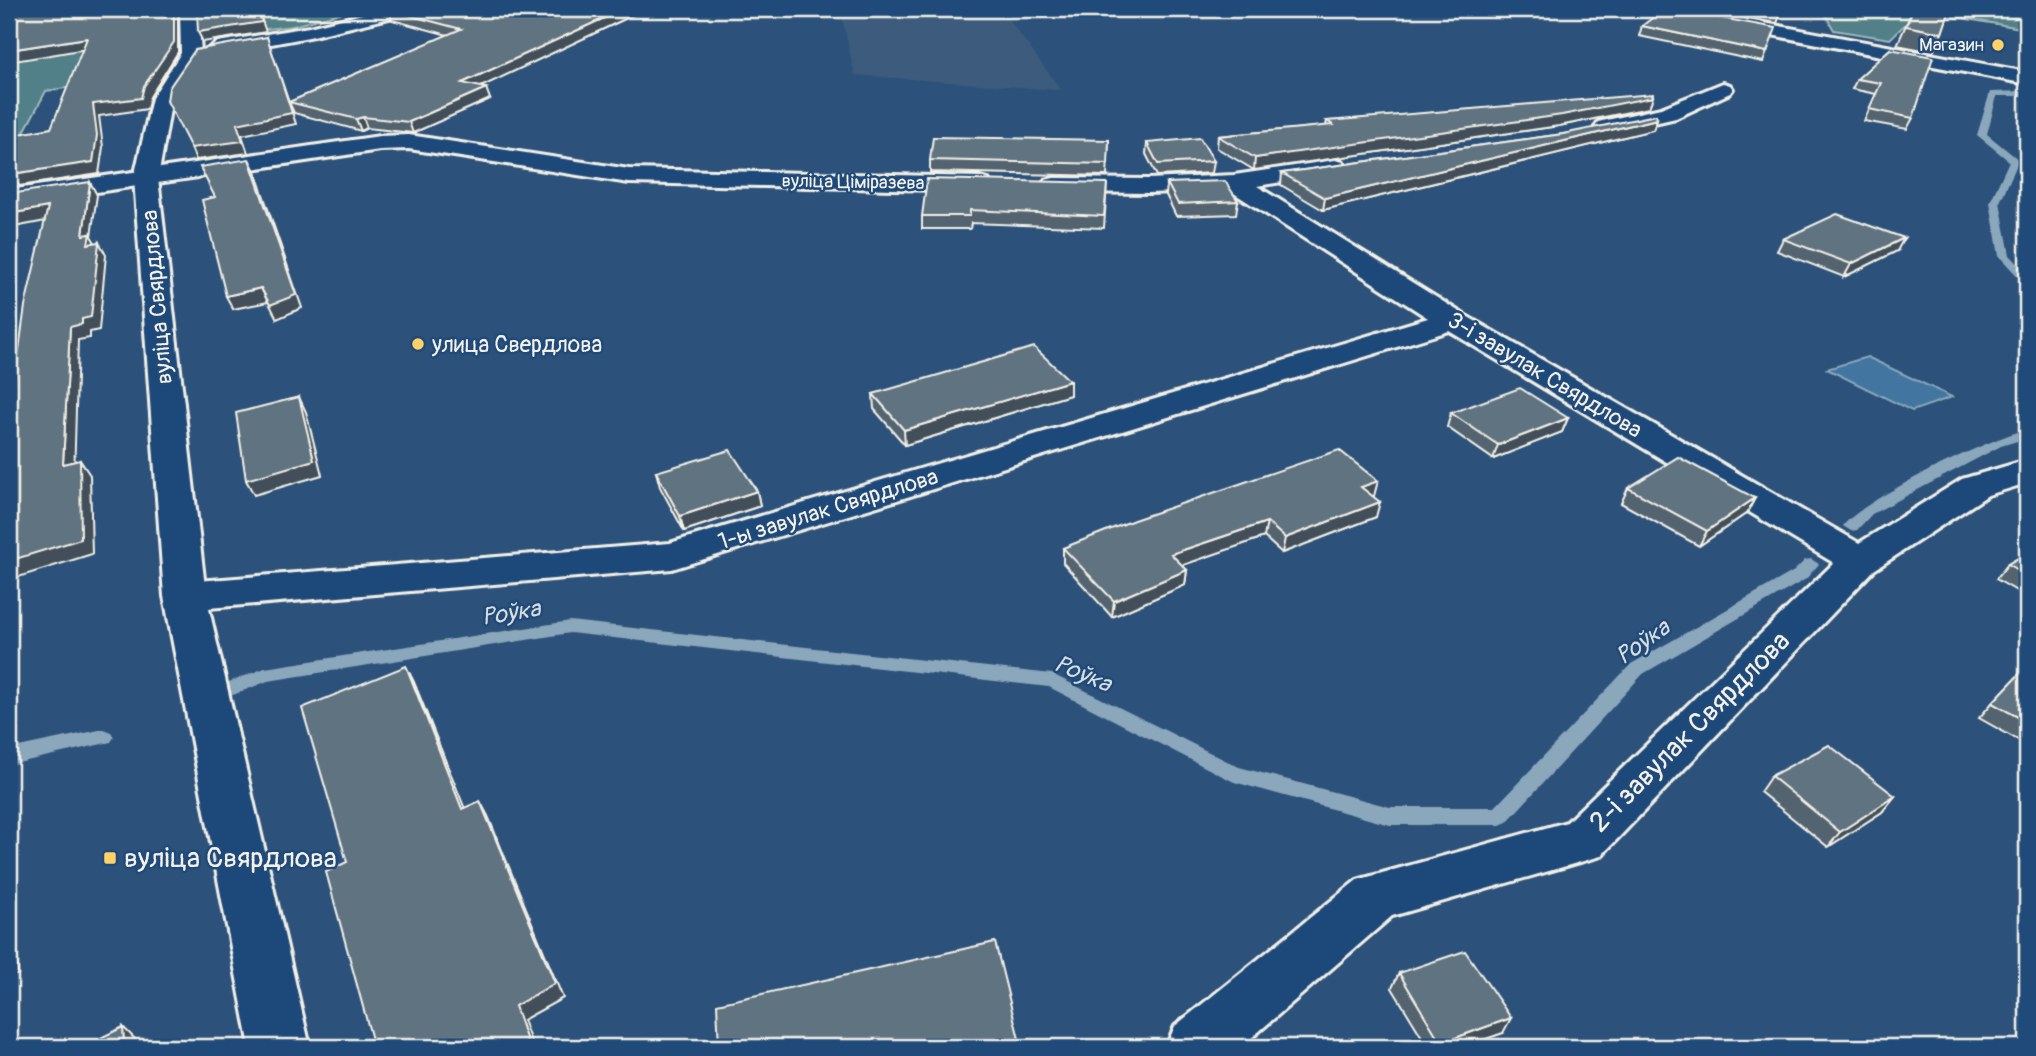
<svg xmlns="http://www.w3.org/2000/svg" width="2036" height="1056" font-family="Pangolin,sans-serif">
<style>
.built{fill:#3c5c7d}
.green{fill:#518089;stroke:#a2b8b8;stroke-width:2}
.water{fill:#43759f;stroke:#8aa7bc;stroke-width:2}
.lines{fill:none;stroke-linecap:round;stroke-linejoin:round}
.stream{fill:#8aa7bc;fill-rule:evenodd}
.minor-casing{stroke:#f4f1e8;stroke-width:6}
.tertiary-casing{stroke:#f4f1e8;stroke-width:6}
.minor{fill:#1f4a7a;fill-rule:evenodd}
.tertiary{fill:#1f4a7a;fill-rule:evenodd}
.wall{fill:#53636f;stroke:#f4f1e8;stroke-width:2}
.shaded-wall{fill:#43505a;stroke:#f4f1e8;stroke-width:2}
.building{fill:#607381;stroke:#f4f1e8;stroke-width:2}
.poi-dot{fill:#ffd166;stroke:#1f4a7a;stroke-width:2.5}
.labels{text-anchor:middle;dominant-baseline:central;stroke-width:5;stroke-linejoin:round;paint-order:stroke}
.far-poi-label{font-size:19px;fill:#f4f1e8;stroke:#1f4a7a;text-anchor:end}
.far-street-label{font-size:19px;fill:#f4f1e8;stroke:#1f4a7a}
.street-label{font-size:23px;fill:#f4f1e8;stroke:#1f4a7a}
.poi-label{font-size:23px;fill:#f4f1e8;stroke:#1f4a7a;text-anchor:start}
.water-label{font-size:24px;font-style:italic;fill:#d9dedd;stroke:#1f4a7a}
.near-street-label{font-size:28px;fill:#f4f1e8;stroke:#1f4a7a}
.near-poi-label{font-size:28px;fill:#f4f1e8;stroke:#1f4a7a;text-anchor:start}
</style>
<rect width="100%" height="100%" fill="#2c527b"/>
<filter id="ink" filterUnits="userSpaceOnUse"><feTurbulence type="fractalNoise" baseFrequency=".0143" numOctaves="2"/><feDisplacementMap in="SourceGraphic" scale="14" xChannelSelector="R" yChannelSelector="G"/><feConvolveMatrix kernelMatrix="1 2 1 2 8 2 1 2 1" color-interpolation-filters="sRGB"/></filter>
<g filter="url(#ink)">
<g class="built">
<polygon points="840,9 1001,9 1061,90 855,75"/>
<polygon points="2019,100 2027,101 2027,246 2026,245"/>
</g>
<g class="green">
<polygon points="244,9 336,9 347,11 293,26 250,31"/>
<polygon points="1822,9 2027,9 2027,29 1919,11 1890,39 1834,30"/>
<polygon points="84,13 86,85 46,91 9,160 9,26"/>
</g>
<polygon class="water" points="1867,357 1952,397 1912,411 1827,369"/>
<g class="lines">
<g class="stream">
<polygon points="2027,91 2027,96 1997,96 1987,134 2019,160 2000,202 2010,255 2027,273 2027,283 2023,282 1999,256 1990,202 2009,161 1977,135 1990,92"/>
<path d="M 2027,429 L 2027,438 L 2001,446 L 1872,514 L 1857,530 L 1851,531 L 1843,526 C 1864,498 1991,438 2027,429 Z"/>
<polygon points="1811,559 1819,564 1806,579 1643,674 1507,822 1500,825 1390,825 1234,782 1049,687 570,633 268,681 233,695 226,693 224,688 226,683 265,668 570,621 1052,674 1239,767 1390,807 1495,807 1631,664 1794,571 1805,560"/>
<polygon points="104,729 111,732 114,737 111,742 9,765 9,749"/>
</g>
<g class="minor-casing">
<g id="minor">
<polygon points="383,9 413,9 410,13 309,37 218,54 209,48 218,42 309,27"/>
<polygon points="1723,83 1730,85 1733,89 1730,93 1676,118 1606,134 1595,127 1598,122 1661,108"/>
<polygon points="409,135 629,169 979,177 988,179 991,184 988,189 979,191 629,183 409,149 380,150 9,205 9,190 380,136"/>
<polygon points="1335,160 1343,162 1347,167 1343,172 1257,186 1463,314 1859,543 1962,479 2027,460 2027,483 1988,495 1874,570 1601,856 1392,916 1241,1047 1166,1047 1175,1026 1357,880 1567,822 1834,563 1449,331 672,569 185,610 170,606 164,596 170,586 185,582 670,543 1428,318 1229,190 1149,193 1054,192 1045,190 1042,185 1045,180 1054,178 1149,179 1234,175"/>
</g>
</g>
<g class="tertiary-casing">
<g id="tertiary">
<polygon points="180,9 198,9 201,53 172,98 158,178 206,596 310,1047 250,1047 164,596 134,178 152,98 181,53"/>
<polygon points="1652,9 1688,9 2027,72 2027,84 1661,14"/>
</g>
</g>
<use href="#minor" class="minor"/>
<use href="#tertiary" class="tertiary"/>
</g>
<g class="wall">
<polygon points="396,9 646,9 480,87 490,99 413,133 367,128 361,131 294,113 289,102 448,35 392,20 389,10"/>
<polygon points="1690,9 1783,9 1777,23"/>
<polygon points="1913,9 1950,9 1942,33 1933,52 1897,45"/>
<polygon points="1642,26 1767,52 1763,62 1639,36"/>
<polygon points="1890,49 1913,118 1907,129 1864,121 1876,94 1852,89 1857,79"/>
<polygon points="1649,108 1559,126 1254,170 1217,148 1218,136 1326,126 1327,121"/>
<polygon points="1657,119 1653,130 1323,210 1281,185 1282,173 1563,134"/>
<polygon points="1109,140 1107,176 930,172 930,160"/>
<polygon points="1147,143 1214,161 1212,173 1157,176 1146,154"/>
<polygon points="1107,183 1104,228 971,223 970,229 922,229 922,216"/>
<polygon points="1167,183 1238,201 1236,214 1176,216 1166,195"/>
<polygon points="1783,239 1897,251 1844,277 1777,251"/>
<polygon points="1070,381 1070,395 905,445 874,409 873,394"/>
<polygon points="1451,413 1568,418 1562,432 1493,459 1447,427"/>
<polygon points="656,472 757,491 760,506 684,531 660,487"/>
<polygon points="1628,488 1755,498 1747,513 1699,546 1621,503"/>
<polygon points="1372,496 1376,517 1282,553 1264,537 1182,565 1187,570 1185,585 1112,617 1063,563 1063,548 1374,496"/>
<polygon points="2027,553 2027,597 1996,579 2008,564"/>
<polygon points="2027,666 2027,745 1979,718 1992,703"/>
<polygon points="1771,776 1895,796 1882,812 1828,847 1760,792"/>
<polygon points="1399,973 1503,1033 1463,1047 1428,1047 1392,988"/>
</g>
<g class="shaded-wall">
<polygon points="174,9 178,9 178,52 150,97 147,109 99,116 103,147 99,174 19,186 12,174 93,104 144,86"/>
<polygon points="258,9 266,32 203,42 198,32"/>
<polygon points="360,9 373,9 361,12"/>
<polygon points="624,9 646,9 466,94 462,83"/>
<polygon points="267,37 296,124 242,135 248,153 196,160 191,148 237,124"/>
<polygon points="87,38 92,48 15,61 9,50"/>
<polygon points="486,88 490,99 413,133 409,122"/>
<polygon points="1653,97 1649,108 1559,126 1254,170 1255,158"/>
<polygon points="363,117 367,128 361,131 356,119"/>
<polygon points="1657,119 1653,130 1323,210 1325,198"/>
<polygon points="249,159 255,171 302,308 277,319 270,305"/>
<polygon points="90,182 97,195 91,236 97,246 90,248 83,235"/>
<polygon points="48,207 56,219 9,228 9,214"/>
<polygon points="1904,238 1897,251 1844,277 1851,264"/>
<polygon points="99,242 106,255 99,330 90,332 90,338 78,340 74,479 63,464 70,327 82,319"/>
<polygon points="261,288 268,302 233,309 226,296"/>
<polygon points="1070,381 1070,395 905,445 904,430"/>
<polygon points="299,397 306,412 322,475 254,495 246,480"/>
<polygon points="1568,418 1562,432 1493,459 1498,445"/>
<polygon points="80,460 90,475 92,554 9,580 9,561"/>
<polygon points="1378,481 1374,496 1357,502 1361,487"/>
<polygon points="757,491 760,506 684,531 680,516"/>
<polygon points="1755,498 1747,513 1699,546 1707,531"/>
<polygon points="1380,502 1376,517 1282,553 1285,538"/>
<polygon points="1267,522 1264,537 1169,570 1171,554"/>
<polygon points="1187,570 1185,585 1112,617 1114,601"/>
<polygon points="406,666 414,682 471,824 462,809"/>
<polygon points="1895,796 1882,812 1828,847 1840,832"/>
<polygon points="480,801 488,816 563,998 523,1020 533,1047 529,1047 515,1006"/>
<polygon points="9,898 13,903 18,974 9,978"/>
<polygon points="1511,1018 1503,1033 1463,1047 1439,1047 1441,1043"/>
<polygon points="123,1027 138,1042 139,1047 124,1047"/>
<polygon points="165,1038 174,1047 166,1047"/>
</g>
<g class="building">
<polygon points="9,9 174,9 174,42 144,86 141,98 93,104 97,135 93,162 12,174 14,135 51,128 87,38 9,50"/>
<polygon points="197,9 258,9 262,22 198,32"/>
<polygon points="396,9 624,9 462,83 486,88 409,122 363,117 356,119 289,102 461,29 389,10"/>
<polygon points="1664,9 1673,9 1776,28 1767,52 1642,26"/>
<polygon points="1753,9 1783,9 1781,13"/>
<polygon points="1913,9 1950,9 1942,33 1906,26"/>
<polygon points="267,37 292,113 237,124 243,141 191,148 167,101 169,88 195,50"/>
<polygon points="1890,49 1933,57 1913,118 1869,109 1881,83 1857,79"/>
<polygon points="1653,94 1653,97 1562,115 1255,158 1218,136 1333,125 1327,121"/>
<polygon points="1656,115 1657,119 1325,198 1282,173 1563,134"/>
<polygon points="933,137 1109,140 1108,164 930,160"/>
<polygon points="1200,138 1214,161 1158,164 1147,143"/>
<polygon points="249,159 296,295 270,305 261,288 226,296 202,200 215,197 200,167"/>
<polygon points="927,179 1107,183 1104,216 970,210 970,216 922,216"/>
<polygon points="1225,181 1238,201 1178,204 1167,183"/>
<polygon points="90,182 83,235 90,234 88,244 99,242 91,317 82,319 82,324 70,327 63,464 80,460 81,539 9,561 9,387 14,386 25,306 48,207 9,214 9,194"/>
<polygon points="1837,214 1904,238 1851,264 1783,239"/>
<polygon points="1034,347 1070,381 904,430 873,394"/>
<polygon points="1520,388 1568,418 1498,445 1451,413"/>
<polygon points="299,397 314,460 246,480 236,413"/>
<polygon points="730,450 757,491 680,516 656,472"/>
<polygon points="1339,450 1378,481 1361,487 1380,502 1285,538 1267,522 1171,554 1187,570 1114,601 1063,548 1134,520"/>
<polygon points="1678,457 1755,498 1707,531 1628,488"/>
<polygon points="2027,553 2027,575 2008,564"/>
<polygon points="406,666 462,809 480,801 555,983 515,1006 529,1047 374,1047 326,872 347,862 302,708"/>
<polygon points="2027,666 2027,722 1992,703"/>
<polygon points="1829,745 1895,796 1840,832 1771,776"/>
<polygon points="995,942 1021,1047 719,1047 717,1004"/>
<polygon points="1465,951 1511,1018 1441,1043 1399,973"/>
<polygon points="123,1027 124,1047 82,1047"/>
<polygon points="165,1038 166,1047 147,1047"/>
</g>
</g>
<g class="poi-dot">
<circle cx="1998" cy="45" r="7"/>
<circle cx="418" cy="344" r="7"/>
<rect x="103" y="851" width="14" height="14" rx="3.5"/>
</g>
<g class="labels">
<g class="far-poi-label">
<text x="1984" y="45">Магазин</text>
</g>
<g class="far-street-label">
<text transform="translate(853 182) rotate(1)">вуліца Ціміразева</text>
</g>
<g class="street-label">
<text transform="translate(157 297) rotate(-95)">вуліца Свярдлова</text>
<text transform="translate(1545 375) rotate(31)">3-і завулак Свярдлова</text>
<text transform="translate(828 509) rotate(-17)">1-ы завулак Свярдлова</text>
</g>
<g class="poi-label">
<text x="432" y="344">улица Свердлова</text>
</g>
<g class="water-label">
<text transform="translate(511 613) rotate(-9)">Роўка</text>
<text transform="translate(1643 642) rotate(-35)">Роўка</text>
<text transform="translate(1083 674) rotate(23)">Роўка</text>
</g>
<g class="near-street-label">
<text transform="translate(1690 732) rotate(-45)">2-і завулак Свярдлова</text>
</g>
<g class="near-poi-label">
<text x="124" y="858">вуліца Свярдлова</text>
</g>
</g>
<rect width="2036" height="1056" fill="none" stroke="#1f4a7a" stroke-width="35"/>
<rect x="18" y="18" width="2001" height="1021" fill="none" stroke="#f4f1e8" stroke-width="2.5" filter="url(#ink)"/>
</svg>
